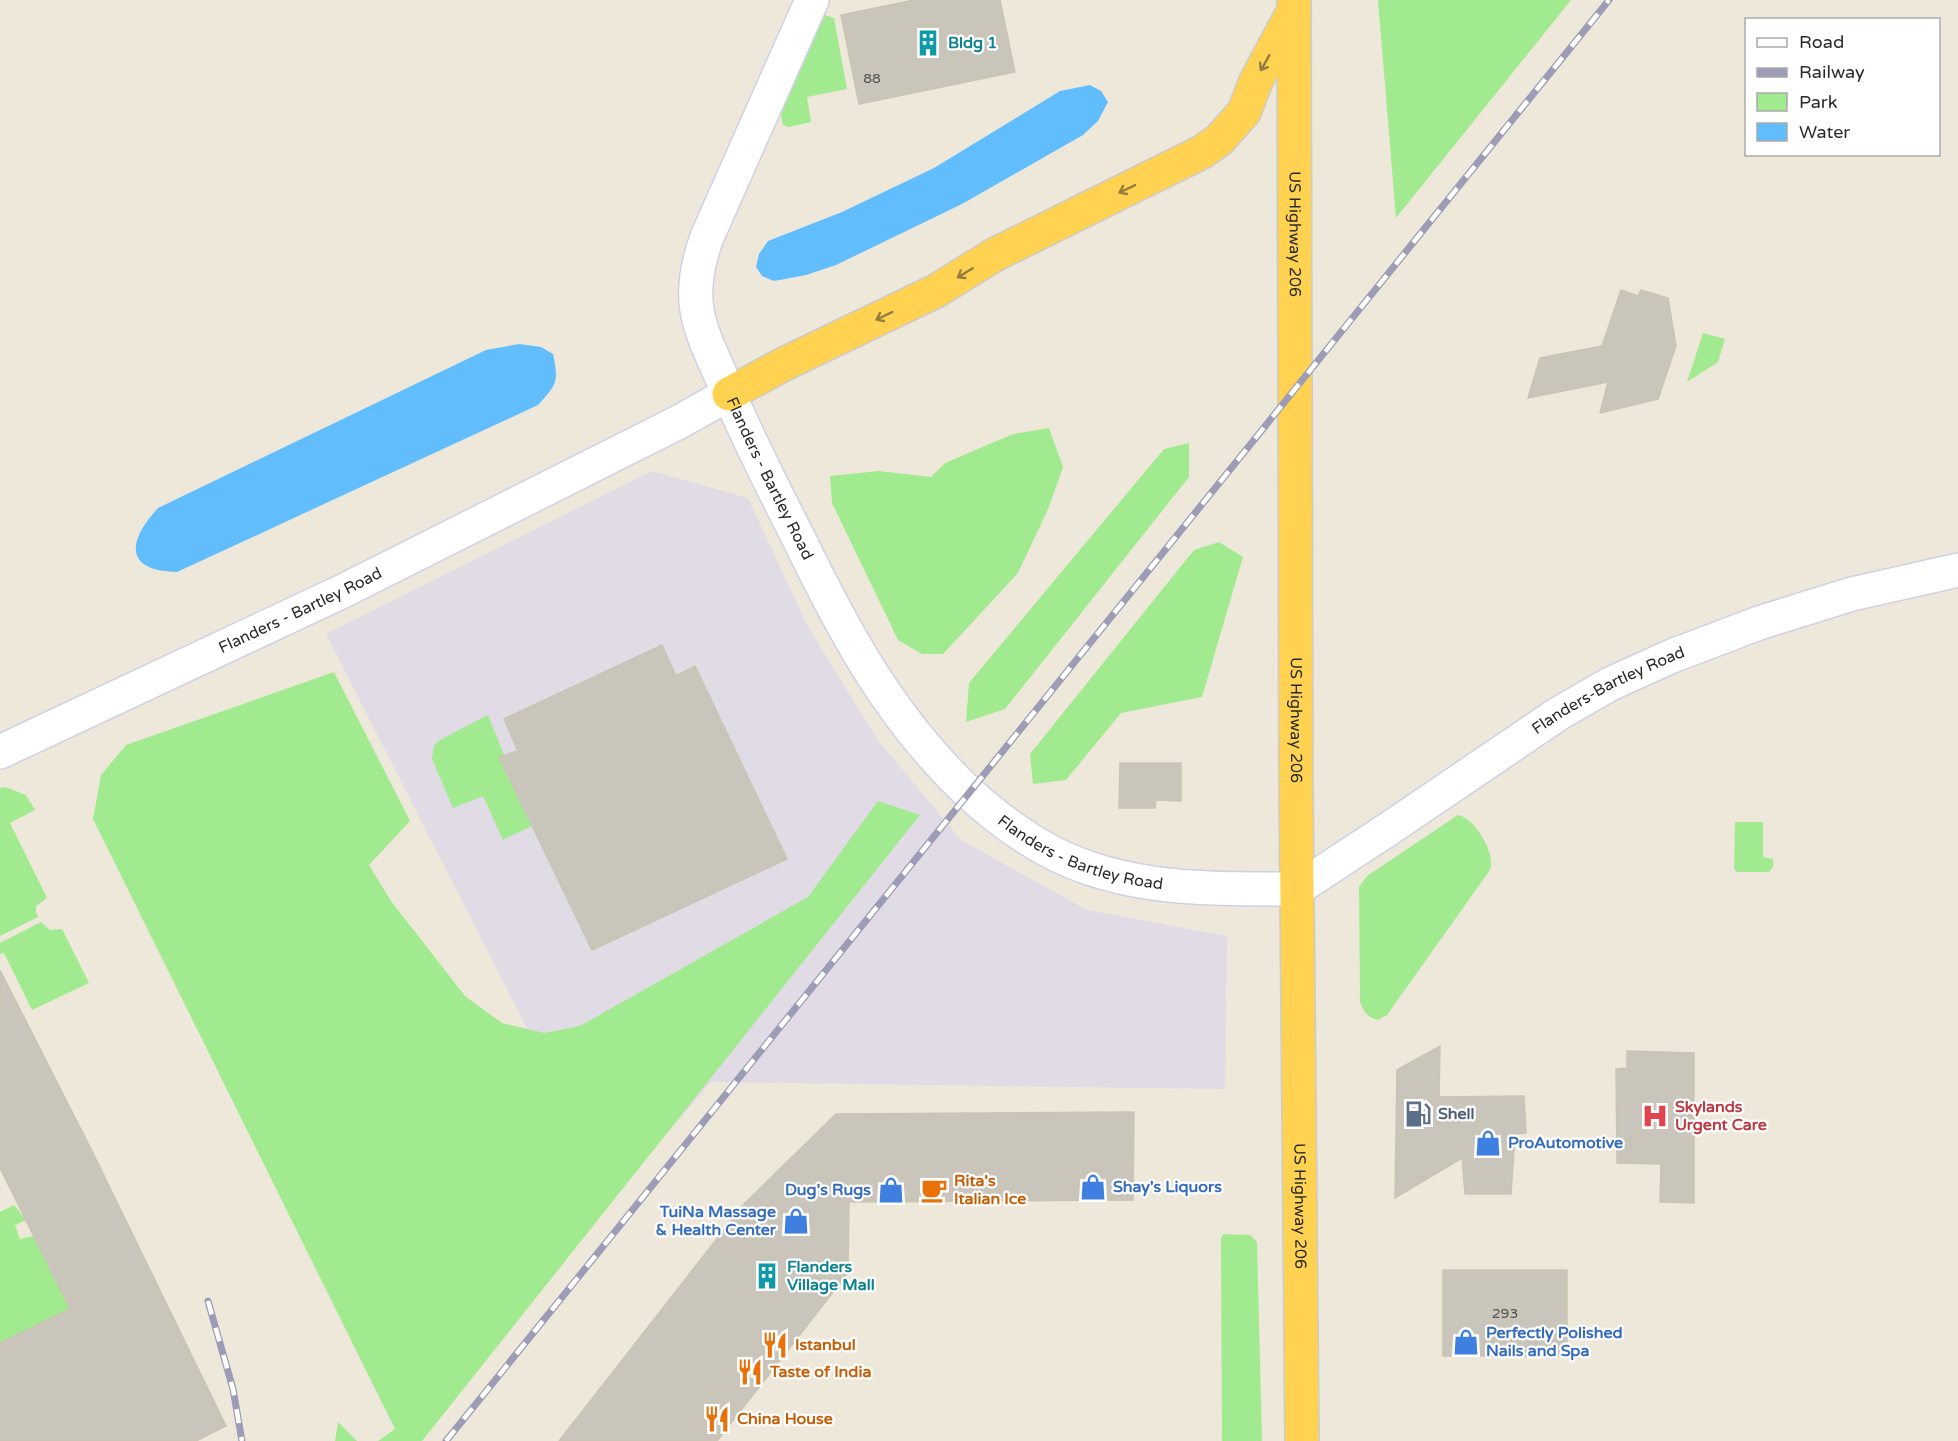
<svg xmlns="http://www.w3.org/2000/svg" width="1958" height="1441" font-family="'Varela Round',sans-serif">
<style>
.industrial{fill:#e0dbe5}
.green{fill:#a2ea90}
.water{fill:#61bdfc}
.building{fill:#c9c5ba;stroke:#c9c4b3;stroke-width:1.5}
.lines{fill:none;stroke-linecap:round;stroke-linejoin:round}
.minor-casing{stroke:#cfd0e5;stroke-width:36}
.tertiary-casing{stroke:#cfd0e5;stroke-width:36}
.secondary-casing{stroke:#cfd0e5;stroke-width:36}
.trunk-casing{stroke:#ccc;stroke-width:36}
.minor{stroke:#fff;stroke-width:33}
.tertiary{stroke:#fff;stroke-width:33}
.secondary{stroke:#fff;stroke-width:33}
.trunk{stroke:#ffd251;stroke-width:33}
.rail-casing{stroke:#9c9cb6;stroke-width:7}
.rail{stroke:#fff;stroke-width:4.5;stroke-dasharray:14;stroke-linecap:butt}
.oneway{stroke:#947e3e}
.labels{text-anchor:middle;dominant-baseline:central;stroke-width:4.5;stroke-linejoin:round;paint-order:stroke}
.number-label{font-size:14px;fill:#52514e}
.culture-label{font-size:16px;font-weight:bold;fill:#0d838f;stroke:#fff;text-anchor:start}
.street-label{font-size:16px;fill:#2a2a2a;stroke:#fff}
.health-label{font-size:16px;font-weight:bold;fill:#be3a42;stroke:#fff;text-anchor:start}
.service-label{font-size:16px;font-weight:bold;fill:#4e5e75;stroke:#fff;text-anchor:start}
.shop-label{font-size:16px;font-weight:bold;fill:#366cbe;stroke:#fff;text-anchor:start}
.food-label{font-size:16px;font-weight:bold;fill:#c56008;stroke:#fff;text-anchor:start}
</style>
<rect width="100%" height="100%" fill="#eee8da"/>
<polygon class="industrial" points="652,471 748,498 807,625 877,739 961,840 1087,910 1227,936 1225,1089 711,1082 613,1197 326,634"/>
<g class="green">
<polygon points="1378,0 1571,0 1396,218"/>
<polygon points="825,15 834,18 847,89 807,97 811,122 789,127 783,125 781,114"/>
<polygon points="1703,333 1725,339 1718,362 1687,382"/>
<polygon points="1049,428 1063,467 1049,507 1018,573 943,654 922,654 898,640 832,503 830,476 879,471 931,477 945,463 1013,434"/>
<polygon points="1189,443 1189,477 1005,709 966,722 969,683 1164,449"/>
<polygon points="1219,542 1243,557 1202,697 1121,713 1066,780 1033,784 1030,754 1194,550"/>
<polygon points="334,672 410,821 369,865 391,901 465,996 502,1023 544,1033 580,1026 808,897 878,801 920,815 422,1441 378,1441 395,1429 93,819 101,775 126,745"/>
<polygon points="488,715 504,755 499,758 532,826 503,840 483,796 453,808 432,759 434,746 438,741"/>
<polygon points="5,787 26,795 35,810 10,823 47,898 36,906 36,912 38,917 0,936 0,788"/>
<path d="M 1458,815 C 1475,818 1496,854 1490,870 L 1387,1015 L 1378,1020 C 1368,1018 1363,1011 1360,1002 L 1359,887 L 1367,876 Z"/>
<polygon points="1735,822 1763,822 1763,857 1773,859 1773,867 1769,872 1737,872 1734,869"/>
<polygon points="41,922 50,930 62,929 89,983 32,1010 4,953 0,954 0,943"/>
<polygon points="14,1205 26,1220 15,1225 20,1239 34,1236 74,1317 49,1333 43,1322 0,1343 0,1212"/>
<polygon points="1223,1234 1250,1235 1257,1242 1262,1441 1222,1441 1221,1238"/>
<polygon points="338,1422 357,1441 335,1441"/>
</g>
<g class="water">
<polygon points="1090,85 1101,91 1108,102 1098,121 1083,135 962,204 836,265 806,275 774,281 762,276 756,267 759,254 768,241 842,212 934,168 1060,91"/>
<path d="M 519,344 L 541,347 L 553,354 C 559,382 557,384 538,405 L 177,572 C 123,571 128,540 158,508 L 486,350 Z"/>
</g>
<g class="building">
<polygon points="914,0 1000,0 1015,72 859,104 841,15"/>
<polygon points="1621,290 1638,296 1641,290 1668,298 1676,346 1658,399 1600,413 1608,382 1528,398 1540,358 1602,346"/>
<polygon points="662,645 676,676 695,666 787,859 592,950 499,757 518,751 504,719"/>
<polygon points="1120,763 1181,763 1181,801 1156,800 1155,808 1119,808"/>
<polygon points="0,970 93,1153 226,1426 196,1441 0,1441 0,1343 70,1309 0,1168"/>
<polygon points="1440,1046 1439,1097 1524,1096 1526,1133 1515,1134 1511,1194 1465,1194 1462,1158 1395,1198 1397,1070"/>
<polygon points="1627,1051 1694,1053 1694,1203 1660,1202 1661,1164 1617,1163 1616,1069 1627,1068"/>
<polygon points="1134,1112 1133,1200 849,1202 848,1273 717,1441 559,1441 744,1204 836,1114"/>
<rect x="1443" y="1270" width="124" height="86"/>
</g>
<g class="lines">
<g class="minor-casing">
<path id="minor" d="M 729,394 C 702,331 682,306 707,237 L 812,0"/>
</g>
<g class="tertiary-casing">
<g id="tertiary">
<path id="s1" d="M 1297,889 L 1390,828 L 1558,714 L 1610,684 L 1672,656 L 1759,623 L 1852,594 L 1958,570"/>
</g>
</g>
<g class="secondary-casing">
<g id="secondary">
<path id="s2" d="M 0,752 L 343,591 L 679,422 L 729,394 C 750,443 774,490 798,537 C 844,632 890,718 968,792 C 1002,823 1041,852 1086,867 C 1153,891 1226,889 1297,889"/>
</g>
</g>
<g class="trunk-casing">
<g id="trunk">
<path id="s3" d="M 1294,0 L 1296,785 L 1302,1441"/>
<polyline points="729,394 782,365 936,291 994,255 1202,152 1219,140 1244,112 1256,81 1292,14"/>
</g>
</g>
<use href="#minor" class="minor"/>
<use href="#tertiary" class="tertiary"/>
<use href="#secondary" class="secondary"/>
<use href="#trunk" class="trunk"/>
<g class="rail-casing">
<g id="rail">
<polyline points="208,1301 233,1389 242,1441"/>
<polyline points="446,1441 1609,0"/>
</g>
</g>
<use href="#rail" class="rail"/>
</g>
<defs><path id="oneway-shaft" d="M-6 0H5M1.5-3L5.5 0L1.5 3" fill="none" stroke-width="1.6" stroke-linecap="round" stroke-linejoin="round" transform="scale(1.5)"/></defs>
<g class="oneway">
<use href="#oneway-shaft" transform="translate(1265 63) rotate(119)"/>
<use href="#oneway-shaft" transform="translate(1127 189) rotate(154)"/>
<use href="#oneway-shaft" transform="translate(965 273) rotate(148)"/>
<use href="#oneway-shaft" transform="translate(884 316) rotate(154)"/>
</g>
<defs>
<g id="building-bare" transform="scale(2.07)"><path d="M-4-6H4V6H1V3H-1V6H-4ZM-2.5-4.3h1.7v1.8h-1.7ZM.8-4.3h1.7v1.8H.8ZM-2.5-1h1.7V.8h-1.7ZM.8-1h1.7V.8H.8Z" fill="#0f9aa8" stroke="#fff" stroke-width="2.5" paint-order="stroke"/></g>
<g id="fuel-bare" transform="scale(2.07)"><path d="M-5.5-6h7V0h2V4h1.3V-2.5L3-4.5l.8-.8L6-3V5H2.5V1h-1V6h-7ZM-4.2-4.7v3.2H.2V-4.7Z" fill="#5c6f8a" stroke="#fff" stroke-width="2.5" paint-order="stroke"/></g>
<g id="hospital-bare" transform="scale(2.07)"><path d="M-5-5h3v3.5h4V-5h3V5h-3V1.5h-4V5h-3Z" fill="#e0444e" stroke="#fff" stroke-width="2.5" paint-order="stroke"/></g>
<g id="shop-bare" transform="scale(2.07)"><path d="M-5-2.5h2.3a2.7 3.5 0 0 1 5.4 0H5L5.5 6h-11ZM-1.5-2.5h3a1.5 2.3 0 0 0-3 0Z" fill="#3f7fe0" stroke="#fff" stroke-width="2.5" paint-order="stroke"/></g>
<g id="cafe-bare" transform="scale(2.07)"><path d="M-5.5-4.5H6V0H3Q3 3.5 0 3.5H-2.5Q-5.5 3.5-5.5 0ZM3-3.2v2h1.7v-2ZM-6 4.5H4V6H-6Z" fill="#e8710a" stroke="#fff" stroke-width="2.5" paint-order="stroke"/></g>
<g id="restaurant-bare" transform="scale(2.07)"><path d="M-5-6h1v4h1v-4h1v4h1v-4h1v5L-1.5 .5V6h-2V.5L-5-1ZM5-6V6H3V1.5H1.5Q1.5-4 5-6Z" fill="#e8710a" stroke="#fff" stroke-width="2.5" paint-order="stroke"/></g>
</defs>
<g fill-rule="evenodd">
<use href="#building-bare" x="928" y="43"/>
<use href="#fuel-bare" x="1418" y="1114"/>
<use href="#hospital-bare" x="1655" y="1116"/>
<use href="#shop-bare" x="1488" y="1143"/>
<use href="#shop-bare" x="1093" y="1187"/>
<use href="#shop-bare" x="891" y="1190"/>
<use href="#cafe-bare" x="934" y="1190"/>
<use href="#shop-bare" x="796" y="1221"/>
<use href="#building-bare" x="767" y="1276"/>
<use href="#shop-bare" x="1466" y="1342"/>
<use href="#restaurant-bare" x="775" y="1345"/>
<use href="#restaurant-bare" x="750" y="1372"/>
<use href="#restaurant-bare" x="717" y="1419"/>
</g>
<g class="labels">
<g class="number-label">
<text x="872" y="78">88</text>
<text x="1505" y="1313">293</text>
</g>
<g class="culture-label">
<text x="948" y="43">Bldg 1</text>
<text x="787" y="1267">Flanders<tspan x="787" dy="18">Village Mall</tspan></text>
</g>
<g class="street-label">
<text stroke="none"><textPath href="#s3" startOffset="234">US Highway 206</textPath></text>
<text stroke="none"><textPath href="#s2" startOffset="906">Flanders - Bartley Road</textPath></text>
<text stroke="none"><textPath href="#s2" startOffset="332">Flanders - Bartley Road</textPath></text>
<text stroke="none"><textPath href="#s1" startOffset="370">Flanders-Bartley Road</textPath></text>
<text stroke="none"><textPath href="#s3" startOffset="720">US Highway 206</textPath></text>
<text stroke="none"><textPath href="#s2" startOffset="1410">Flanders - Bartley Road</textPath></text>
<text stroke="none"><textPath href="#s3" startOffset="1206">US Highway 206</textPath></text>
</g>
<g class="health-label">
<text x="1675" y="1107">Skylands<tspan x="1675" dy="18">Urgent Care</tspan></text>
</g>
<g class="service-label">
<text x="1438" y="1114">Shell</text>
</g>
<g class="shop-label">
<text x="1508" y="1143">ProAutomotive</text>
<text x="1113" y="1187">Shay's Liquors</text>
<text x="871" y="1190" text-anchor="end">Dug's Rugs</text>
<text x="776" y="1212" text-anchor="end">TuiNa Massage<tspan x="776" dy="18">&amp; Health Center</tspan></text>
<text x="1486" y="1333">Perfectly Polished<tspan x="1486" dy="18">Nails and Spa</tspan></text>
</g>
<g class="food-label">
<text x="954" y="1181">Rita's<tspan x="954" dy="18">Italian Ice</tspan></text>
<text x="795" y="1345">Istanbul</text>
<text x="770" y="1372">Taste of India</text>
<text x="737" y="1419">China House</text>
</g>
</g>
<rect x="1745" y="18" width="195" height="138" fill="#ffffff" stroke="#aaaaaa" stroke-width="1.5"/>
<rect x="1757" y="38" width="30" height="9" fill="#ffffff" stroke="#aaaaaa" stroke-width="1.5"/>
<text x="1799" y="48" font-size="18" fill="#2a2a2a">Road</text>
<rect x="1757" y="68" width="30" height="9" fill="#9c9cb6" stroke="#aaaaaa" stroke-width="1.5"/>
<text x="1799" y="78" font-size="18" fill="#2a2a2a">Railway</text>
<rect x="1757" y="93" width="30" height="18" fill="#a2ea90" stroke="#aaaaaa" stroke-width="1.5"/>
<text x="1799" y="108" font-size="18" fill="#2a2a2a">Park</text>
<rect x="1757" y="123" width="30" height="18" fill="#61bdfc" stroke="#aaaaaa" stroke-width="1.5"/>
<text x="1799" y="138" font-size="18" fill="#2a2a2a">Water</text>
</svg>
